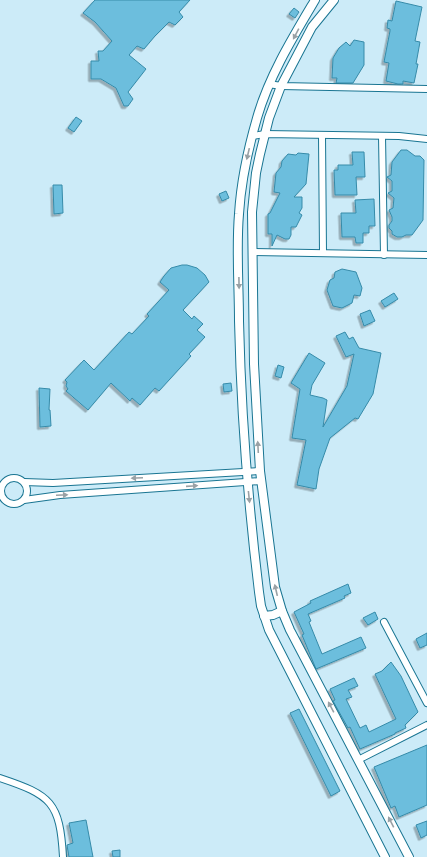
<svg xmlns="http://www.w3.org/2000/svg" width="427" height="857" font-family="'Alegreya Sans',sans-serif">
<style>
.building{fill:#6cbedd;stroke:#368ba9;filter:url(#shadow)}
.lines{fill:none;stroke-linecap:round;stroke-linejoin:round}
.minor-casing{stroke:#197592;stroke-width:8}
.tertiary-casing{stroke:#197592;stroke-width:10}
.minor{stroke:#fff;stroke-width:6}
.tertiary{stroke:#fff;stroke-width:8}
.oneway{fill:#99a1a5}
</style>
<defs>
<filter id="shadow"><feDropShadow dx="-2.5" dy="2.5" stdDeviation="0" flood-color="#0004"/></filter>
</defs>
<rect width="100%" height="100%" fill="#ccebf8"/>
<g class="building">
<polygon points="95,0 190,0 179,12 183,17 175,25 169,22 155,36 144,49 137,46 129,55 146,69 128,92 133,99 128,106 124,106 116,88 101,79 91,79 91,61 99,61 98,51 103,51 112,41 95,22 83,13"/>
<polygon points="396,1 422,7 415,41 420,42 416,64 418,64 414,83 403,81 403,84 398,84 386,81 389,63 384,62 390,31 390,29 387,28 388,20 392,21"/>
<polygon points="294,8 299,12 295,18 289,14"/>
<polygon points="354,40 364,42 364,65 353,83 336,83 337,78 332,78 333,58 339,48 346,42 350,46"/>
<polygon points="76,117 82,121 74,132 68,128"/>
<polygon points="401,150 407,150 415,156 420,156 424,160 423,220 412,235 406,235 402,237 397,237 392,234 392,231 389,228 389,225 392,221 392,217 389,210 393,208 394,198 388,193 392,191 392,181 387,177 391,175 392,162"/>
<polygon points="352,152 364,152 365,177 356,177 357,195 335,195 334,170 338,170 338,165 353,165"/>
<polygon points="298,153 309,154 306,184 294,197 302,197 302,208 299,213 302,215 296,227 291,227 291,235 289,239 285,239 277,235 272,246 272,234 268,234 268,214 270,213 280,193 274,192 276,173 281,167 282,161 288,154 296,155"/>
<polygon points="53,185 62,185 63,213 54,214"/>
<polygon points="226,191 229,198 222,201 219,194"/>
<polygon points="374,199 375,226 369,226 369,233 363,233 363,243 356,243 355,237 342,237 341,213 356,213 355,200"/>
<polygon points="182,265 187,265 197,268 205,275 209,282 183,310 192,319 194,316 203,324 197,330 205,337 189,354 191,356 159,391 155,388 140,405 132,398 130,401 111,383 88,410 66,391 68,389 66,386 67,382 65,380 84,360 94,370 129,332 132,334 149,316 147,314 169,290 160,282 164,276 171,268"/>
<polygon points="342,269 356,272 362,288 360,296 354,295 352,303 342,308 333,306 327,290 330,280 334,278 335,272"/>
<polygon points="394,293 398,299 385,307 381,301"/>
<polygon points="370,310 375,321 364,326 360,314"/>
<polygon points="345,332 349,339 353,337 359,348 381,353 373,394 358,419 355,418 330,438 319,469 316,489 297,485 306,440 292,438 300,389 291,383 309,353 325,363 312,385 310,395 323,398 327,400 323,427 347,386 354,354 346,357 336,336"/>
<polygon points="278,365 284,367 281,378 275,376"/>
<polygon points="231,383 232,391 224,392 223,384"/>
<polygon points="39,388 50,389 49,410 50,410 51,426 40,427"/>
<polygon points="348,584 351,593 344,596 345,598 308,614 311,621 309,622 322,654 361,637 366,648 316,669 302,635 304,634 294,612 311,603 310,601"/>
<polygon points="375,612 378,619 368,625 363,618"/>
<polygon points="427,633 427,645 420,648 416,639"/>
<polygon points="391,662 401,676 418,712 405,725 406,728 395,733 395,734 360,749 350,727 348,728 333,701 335,700 330,689 354,678 358,686 348,690 352,697 346,699 360,728 366,725 369,732 396,719 375,674 382,671"/>
<polygon points="299,709 340,791 331,796 290,713"/>
<polygon points="427,745 427,805 399,817 395,806 391,808 374,767"/>
<polygon points="86,820 93,857 69,857 67,845 73,843 69,823"/>
<polygon points="427,821 427,835 421,838 416,825"/>
<polygon points="120,850 120,857 113,857 112,851"/>
</g>
<g class="lines">
<g class="minor-casing">
<g id="minor">
<polyline points="269,84 281,86 427,89"/>
<polyline points="322,135 323,253"/>
<polyline points="252,136 265,134 399,136 427,139"/>
<polyline points="382,136 384,255"/>
<polyline points="252,252 427,255"/>
<circle cx="14" cy="491" r="13"/>
<polyline points="24,482 53,483 260,471"/>
<polyline points="24,500 60,495 261,481"/>
<polyline points="384,622 427,703"/>
<polyline points="358,760 427,725"/>
<path d="M 0,778 C 51,795 60,802 63,857"/>
</g>
</g>
<g class="tertiary-casing">
<g id="tertiary">
<path d="M 315,0 C 293,37 269,76 257,118 C 248,149 241,181 239,214 C 236,249 239,285 239,321 C 241,411 248,502 259,592 L 261,606 L 269,630 L 385,857"/>
<polyline points="334,0 312,27 281,86 269,118 260,154 256,173 252,212 254,364 260,471 275,587 282,611 290,630 409,857"/>
<polyline points="264,616 273,615 282,611"/>
</g>
</g>
<use href="#minor" class="minor"/>
<use href="#tertiary" class="tertiary"/>
</g>
<defs><path id="oneway-solid" d="M-6-.8H1V-3.2L6.5 0L1 3.2V.8H-6Z"/></defs>
<g class="oneway">
<use href="#oneway-solid" transform="translate(296 34) rotate(118)"/>
<use href="#oneway-solid" transform="translate(248 154) rotate(103)"/>
<use href="#oneway-solid" transform="translate(239 283) rotate(89)"/>
<use href="#oneway-solid" transform="translate(258 447) rotate(-93)"/>
<use href="#oneway-solid" transform="translate(137 478) rotate(177)"/>
<use href="#oneway-solid" transform="translate(192 486) rotate(-4)"/>
<use href="#oneway-solid" transform="translate(62 495) rotate(-3)"/>
<use href="#oneway-solid" transform="translate(249 497) rotate(84)"/>
<use href="#oneway-solid" transform="translate(276 590) rotate(-103)"/>
<use href="#oneway-solid" transform="translate(331 707) rotate(-118)"/>
<use href="#oneway-solid" transform="translate(391 822) rotate(-117)"/>
</g>
</svg>
